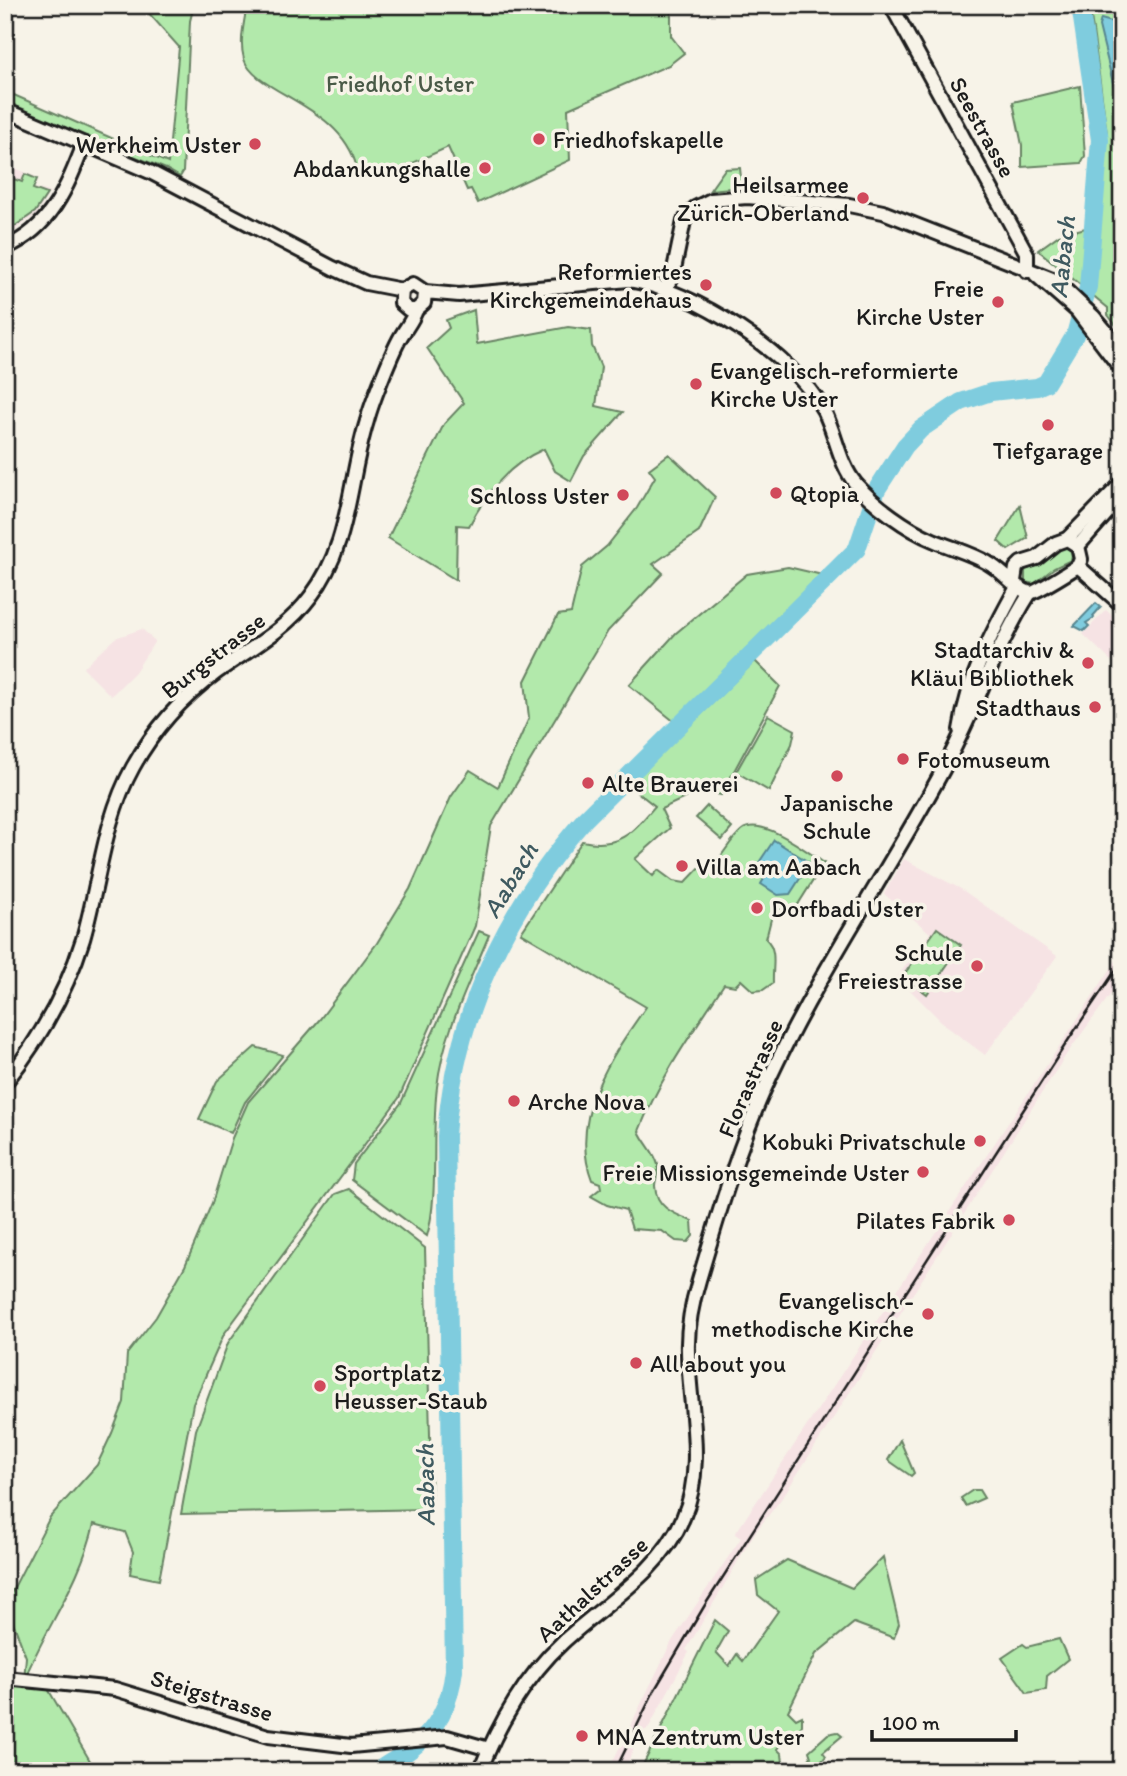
<svg xmlns="http://www.w3.org/2000/svg" width="1127" height="1776" font-family="Itim,sans-serif">
<style>
.built{fill:#f6e3e4}
.green{fill:#b2e9ab;stroke:#678264;stroke-width:2}
.water{fill:#7fccde;stroke:#578690;stroke-width:2}
.lines{fill:none;stroke-linecap:round;stroke-linejoin:round}
.river{stroke:#7fccde;stroke-width:18}
.tertiary-casing{stroke:#1c1c1c;stroke-width:18}
.secondary-casing{stroke:#1c1c1c;stroke-width:18}
.tertiary{stroke:#f7f3e8;stroke-width:12}
.secondary{stroke:#f7f3e8;stroke-width:12}
.rail{stroke:#1c1c1c;stroke-width:2.5}
.poi-dot{fill:#d1495b;stroke:#f7f3e8;stroke-width:2.5}
.labels{text-anchor:middle;dominant-baseline:central;stroke-width:7;stroke-linejoin:round;paint-order:stroke}
.park-label{font-size:24px;fill:#495a47;stroke:#f7f3e8}
.street-label{font-size:24px;fill:#1c1c1c;stroke:#f7f3e8}
.poi-label{font-size:24px;fill:#1c1c1c;stroke:#f7f3e8;text-anchor:end}
.water-label{font-size:26px;font-style:italic;fill:#3f5a60;stroke:#f7f3e8}
</style>
<rect width="100%" height="100%" fill="#f7f3e8"/>
<filter id="ink" filterUnits="userSpaceOnUse"><feTurbulence type="fractalNoise" baseFrequency=".0143" numOctaves="2"/><feDisplacementMap in="SourceGraphic" scale="14" xChannelSelector="R" yChannelSelector="G"/><feConvolveMatrix kernelMatrix="1 2 1 2 8 2 1 2 1" color-interpolation-filters="sRGB"/></filter>
<g filter="url(#ink)">
<g class="built">
<polygon points="5,164 39,178 35,188 50,192 36,215 5,237"/>
<polygon points="1106,610 1122,625 1122,649 1111,661 1083,634"/>
<polygon points="142,629 155,641 135,672 111,696 83,668 115,638"/>
<polygon points="904,859 961,889 1057,956 985,1055 946,1026 897,977 930,933 884,894"/>
<polygon points="1122,952 1122,979 1066,1055 782,1498 754,1534 686,1650 689,1652 648,1729 641,1732 624,1771 608,1771 672,1641 741,1538 735,1534"/>
</g>
<g class="green">
<polygon points="134,5 194,5 190,21 183,172 180,177 166,169 5,105 5,91 168,163 179,47 147,11"/>
<path d="M 247,5 L 671,5 L 671,36 L 684,53 L 669,65 L 568,109 L 570,160 L 478,203 L 471,189 L 467,190 L 448,147 L 391,173 L 357,168 C 341,104 255,94 244,59 C 239,42 244,23 247,5 Z"/>
<polygon points="1103,5 1122,5 1122,333 1108,315 1108,308 1038,250 1059,235 1097,225 1107,134 1091,16"/>
<polygon points="1080,86 1085,156 1081,163 1022,167 1022,145 1013,102"/>
<polygon points="740,168 742,187 710,190 725,169"/>
<polygon points="25,174 37,179 33,189 47,194 35,212 5,233 5,176 22,182"/>
<path d="M 474,310 L 477,344 L 568,327 L 591,330 L 592,346 L 601,367 L 596,406 L 623,412 L 584,456 L 571,481 L 555,471 L 544,449 C 509,464 487,492 469,526 L 457,525 L 456,580 L 388,538 L 444,424 L 464,403 L 427,348 L 449,328 L 446,320 Z"/>
<path d="M 669,454 L 715,497 L 699,532 L 653,564 L 663,573 L 608,631 L 491,826 L 475,926 L 399,1098 L 224,1334 L 193,1404 L 159,1580 L 130,1574 L 133,1552 L 125,1532 L 94,1524 C 81,1581 46,1627 24,1680 L 48,1689 L 96,1771 L 5,1771 L 5,1678 L 24,1680 L 26,1657 L 6,1603 L 50,1517 L 97,1465 L 112,1433 L 124,1402 L 127,1354 L 156,1317 L 185,1266 L 212,1203 L 232,1138 L 248,1102 L 320,1019 L 377,943 L 410,889 L 451,797 L 470,770 L 498,787 L 529,718 L 525,681 L 558,615 L 571,613 L 582,567 L 607,546 L 637,508 L 655,477 L 649,469 Z"/>
<polygon points="1020,505 1028,538 1008,550 998,541"/>
<polygon points="1062,546 1073,550 1071,560 1054,568 1034,584 1025,582 1025,570 1043,563"/>
<polygon points="788,567 827,576 676,723 629,685 676,633 747,574"/>
<path d="M 755,661 L 780,686 L 721,795 L 702,790 L 661,809 L 670,828 L 635,859 L 653,876 L 658,870 L 673,881 L 685,883 L 705,862 L 718,860 C 725,851 733,837 742,830 C 761,815 808,852 824,863 L 797,906 L 773,911 L 766,939 C 778,950 772,967 773,983 L 763,990 L 753,991 L 741,980 L 735,986 L 724,984 C 693,1032 660,1077 639,1131 C 644,1143 655,1152 658,1165 C 659,1172 655,1179 655,1186 C 656,1208 675,1214 692,1221 L 693,1236 L 688,1242 L 676,1241 L 662,1231 L 632,1229 L 626,1210 L 607,1205 L 591,1196 L 601,1188 L 600,1183 L 592,1180 C 568,1118 612,1055 646,1007 L 521,933 L 582,841 C 619,849 632,833 655,806 L 632,788 L 631,783 Z"/>
<polygon points="768,715 795,730 792,744 769,791 736,772"/>
<polygon points="707,806 732,828 722,840 696,818"/>
<polygon points="937,928 961,945 927,994 903,976"/>
<path d="M 479,931 L 489,935 C 469,984 443,1034 437,1087 C 431,1132 439,1196 427,1236 L 352,1180 L 354,1164 L 401,1103 Z"/>
<polygon points="255,1047 283,1055 245,1102 231,1133 199,1119 217,1081"/>
<polygon points="349,1189 425,1248 432,1509 181,1514 196,1430 228,1343 335,1194"/>
<polygon points="900,1440 914,1473 911,1476 888,1460"/>
<polygon points="973,1490 979,1490 984,1498 966,1506 961,1498"/>
<polygon points="883,1557 899,1624 894,1638 854,1623 816,1654 788,1711 796,1719 802,1716 802,1725 795,1737 783,1741 777,1749 782,1754 784,1771 640,1771 715,1620 728,1631 716,1652 729,1666 737,1654 743,1661 778,1611 758,1595 756,1580 787,1560 852,1588"/>
<polygon points="1059,1639 1068,1659 1047,1676 1046,1690 1027,1693 1002,1658 1023,1644 1027,1647"/>
<polygon points="837,1732 842,1736 823,1752 826,1756 822,1761 830,1771 799,1771 811,1757 809,1751 828,1734"/>
</g>
<g class="water">
<polygon points="1101,19 1119,24 1122,28 1122,99 1114,87 1099,26"/>
<polygon points="1096,603 1101,607 1093,616 1094,618 1086,623 1089,626 1084,631 1074,626"/>
<polygon points="774,840 810,863 790,894 778,895 761,884 765,877 754,870"/>
</g>
<g class="lines">
<path class="river" d="M 378,1771 C 388,1762 400,1758 410,1750 C 438,1729 450,1704 454,1670 L 446,1136 C 454,1017 506,908 585,819 L 857,549 L 877,489 L 905,446 L 921,429 L 961,402 L 991,392 L 1037,387 L 1046,383 L 1075,335 L 1088,287 L 1100,140 L 1080,5"/>
<g class="tertiary-casing">
<g id="tertiary">
<polyline points="891,5 1027,254 1027,271"/>
<path d="M 5,248 C 51,228 67,188 84,144"/>
<polyline points="1036,275 1077,311 1122,370"/>
<polyline points="666,289 673,274 684,221 695,208 711,200 747,197 849,205 883,212 1055,280 1093,316 1122,350"/>
<path d="M 5,1083 C 39,1040 67,991 83,939 C 100,880 103,821 133,767 C 154,729 183,697 217,672 C 251,648 286,630 311,596 C 351,544 348,481 367,421 C 372,402 393,348 403,333 C 408,325 413,319 416,310"/>
<polyline points="5,1678 115,1689 268,1736 351,1746 447,1737 489,1749"/>
</g>
</g>
<g class="secondary-casing">
<g id="secondary">
<polyline points="5,110 150,172 333,268 366,283 402,290"/>
<path d="M 425,292 L 424,303 L 416,310 L 409,310 L 401,303 L 402,290 L 413,284 L 425,292 L 459,295 L 629,280 C 693,290 792,353 824,411 C 836,434 839,464 856,484 C 875,506 907,529 933,540 C 951,548 971,553 988,563 C 1003,571 1014,588 1030,593 C 1036,593 1070,571 1078,566 L 1081,559 L 1078,546 L 1067,539 L 1056,543 L 1037,558 L 1021,563 L 1016,568 L 1014,581"/>
<polyline points="1067,539 1122,483"/>
<polyline points="1078,546 1122,496"/>
<polyline points="1078,566 1122,605"/>
<path d="M 960,730 C 968,678 992,632 1017,587"/>
<path d="M 480,1771 C 498,1725 526,1676 563,1642 C 604,1604 661,1571 683,1518 C 706,1466 689,1407 688,1352 C 687,1327 692,1303 699,1280 C 719,1212 740,1141 770,1077 C 820,970 888,872 944,768 C 975,711 995,648 1030,593"/>
</g>
</g>
<use href="#tertiary" class="tertiary"/>
<use href="#secondary" class="secondary"/>
<polyline class="rail" points="615,1771 654,1691 705,1605 1069,1039 1122,961"/>
</g>
</g>
<g class="poi-dot">
<circle cx="539" cy="139" r="7"/>
<circle cx="255" cy="144" r="7"/>
<circle cx="485" cy="168" r="7"/>
<circle cx="863" cy="198" r="7"/>
<circle cx="706" cy="285" r="7"/>
<circle cx="998" cy="302" r="7"/>
<circle cx="696" cy="384" r="7"/>
<circle cx="1048" cy="425" r="7"/>
<circle cx="776" cy="493" r="7"/>
<circle cx="623" cy="495" r="7"/>
<circle cx="1088" cy="663" r="7"/>
<circle cx="1095" cy="707" r="7"/>
<circle cx="903" cy="759" r="7"/>
<circle cx="837" cy="776" r="7"/>
<circle cx="588" cy="783" r="7"/>
<circle cx="682" cy="866" r="7"/>
<circle cx="757" cy="908" r="7"/>
<circle cx="977" cy="966" r="7"/>
<circle cx="514" cy="1101" r="7"/>
<circle cx="980" cy="1141" r="7"/>
<circle cx="923" cy="1172" r="7"/>
<circle cx="1009" cy="1220" r="7"/>
<circle cx="928" cy="1314" r="7"/>
<circle cx="636" cy="1363" r="7"/>
<circle cx="320" cy="1386" r="7"/>
<circle cx="582" cy="1736" r="7"/>
</g>
<g class="labels">
<g class="park-label">
<text x="400" y="83">Friedhof Uster</text>
</g>
<g class="street-label">
<text transform="translate(983 127) rotate(61)">Seestrasse</text>
<text transform="translate(213 655) rotate(-38)">Burgstrasse</text>
<text transform="translate(750 1078) rotate(-66)">Florastrasse</text>
<text transform="translate(592 1589) rotate(-43)">Aathalstrasse</text>
<text transform="translate(212 1695) rotate(17)">Steigstrasse</text>
</g>
<g class="poi-label">
<text x="553" y="139" text-anchor="start">Friedhofskapelle</text>
<text x="241" y="144">Werkheim Uster</text>
<text x="471" y="168">Abdankungshalle</text>
<text x="849" y="184">Heilsarmee<tspan x="849" dy="28">Zürich-Oberland</tspan></text>
<text x="692" y="271">Reformiertes<tspan x="692" dy="28">Kirchgemeindehaus</tspan></text>
<text x="984" y="288">Freie<tspan x="984" dy="28">Kirche Uster</tspan></text>
<text x="710" y="370" text-anchor="start">Evangelisch-reformierte<tspan x="710" dy="28">Kirche Uster</tspan></text>
<text x="1048" y="450" text-anchor="middle">Tiefgarage</text>
<text x="790" y="493" text-anchor="start">Qtopia</text>
<text x="609" y="495">Schloss Uster</text>
<text x="1074" y="649">Stadtarchiv &amp;<tspan x="1074" dy="28">Kläui Bibliothek</tspan></text>
<text x="1081" y="707">Stadthaus</text>
<text x="917" y="759" text-anchor="start">Fotomuseum</text>
<text x="602" y="783" text-anchor="start">Alte Brauerei</text>
<text x="837" y="802" text-anchor="middle">Japanische<tspan x="837" dy="28">Schule</tspan></text>
<text x="696" y="866" text-anchor="start">Villa am Aabach</text>
<text x="771" y="908" text-anchor="start">Dorfbadi Uster</text>
<text x="963" y="952">Schule<tspan x="963" dy="28">Freiestrasse</tspan></text>
<text x="528" y="1101" text-anchor="start">Arche Nova</text>
<text x="966" y="1141">Kobuki Privatschule</text>
<text x="909" y="1172">Freie Missionsgemeinde Uster</text>
<text x="995" y="1220">Pilates Fabrik</text>
<text x="914" y="1300">Evangelisch -<tspan x="914" dy="28">methodische Kirche</tspan></text>
<text x="650" y="1363" text-anchor="start">All about you</text>
<text x="334" y="1372" text-anchor="start">Sportplatz<tspan x="334" dy="28">Heusser-Staub</tspan></text>
<text x="596" y="1736" text-anchor="start">MNA Zentrum Uster</text>
</g>
<g class="water-label">
<text transform="translate(1062 257) rotate(-84)">Aabach</text>
<text transform="translate(510 880) rotate(-59)">Aabach</text>
<text transform="translate(425 1485) rotate(-91)">Aabach</text>
</g>
</g>
<rect width="1127" height="1776" fill="none" stroke="#f7f3e8" stroke-width="28"/>
<rect x="14" y="14" width="1099" height="1748" fill="none" stroke="#1c1c1c" stroke-width="2.5" filter="url(#ink)"/>
<path d="M872 1730v10h144v-10" fill="none" stroke="#1c1c1c" stroke-width="3.5"/>
<text x="882" y="1730" font-size="21" fill="#1c1c1c" stroke="#f7f3e8" stroke-width="5" paint-order="stroke">100 m</text>
</svg>
